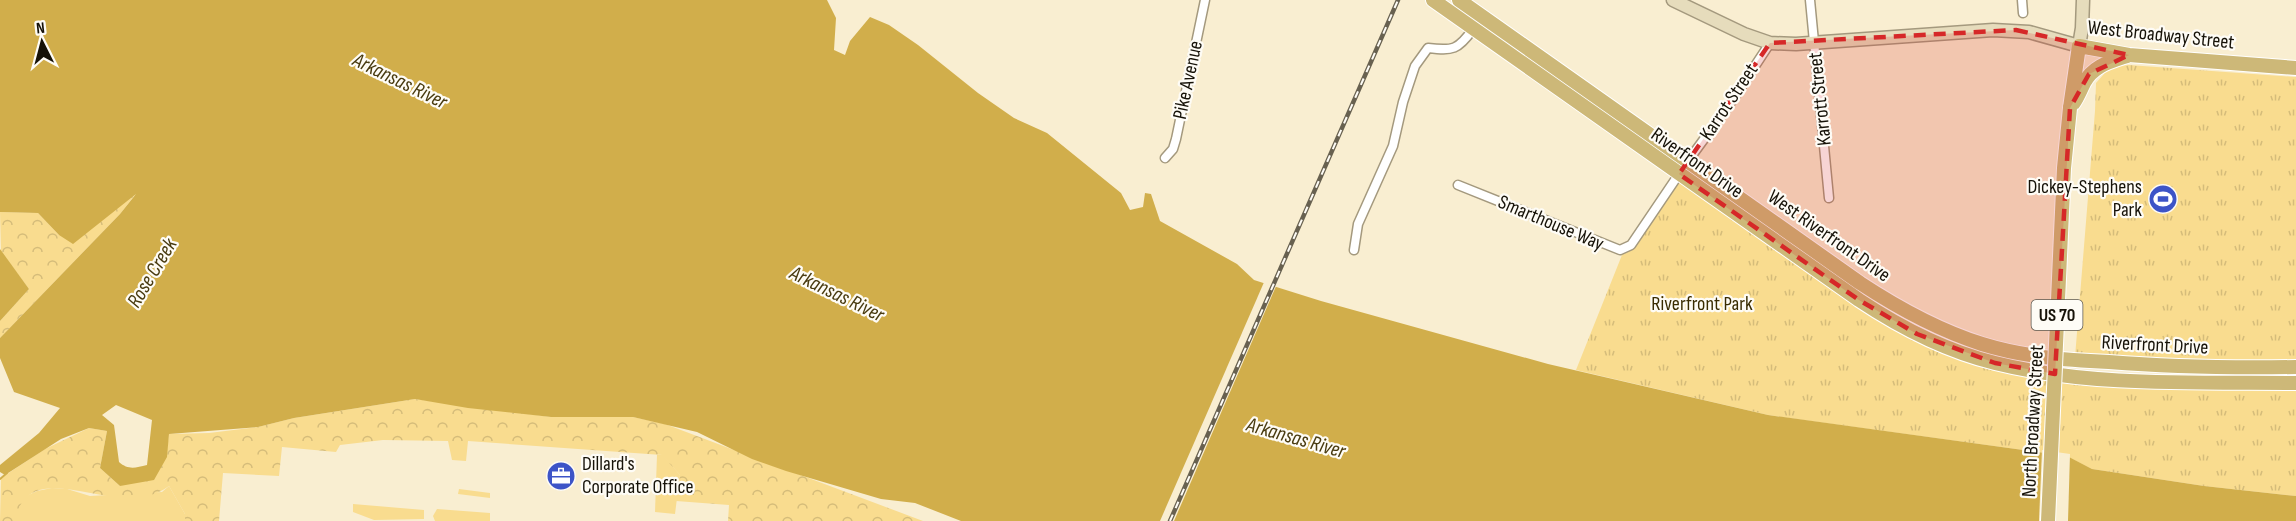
<svg xmlns="http://www.w3.org/2000/svg" width="2296" height="521" font-family="'Sofia Sans Condensed',sans-serif">
<style>
.green{fill:#f9dc8f}
.forest{fill:url(#forest-crowns)}
.park{fill:url(#park-tufts)}
.water{fill:#d1ae4b;fill-rule:evenodd}
.pier{fill:#f9eed1}
.lines{fill:none;stroke-linecap:round;stroke-linejoin:round}
.stream{stroke:#d1ae4b;stroke-width:2}
.minor-casing{stroke:#a4997e;stroke-width:11}
.secondary-casing{stroke:#a4997e;stroke-width:15}
.primary-casing{stroke:#fff;stroke-width:16}
.minor{stroke:#fff;stroke-width:8}
.secondary{stroke:#e6dcbc;stroke-width:12}
.primary{stroke:#cdb878;stroke-width:14}
.rail-casing{stroke:#686150;stroke-width:4.5}
.rail{stroke:#fefcf6;stroke-width:2;stroke-dasharray:7;stroke-linecap:butt}
.primary-bridge-casing{stroke:#fff;stroke-width:16;stroke-linecap:butt}
.primary-bridge{stroke:#cdb878;stroke-width:14}
.marked{fill:#d62828;fill-opacity:0.2;stroke:#d62828;stroke-width:4.5;stroke-dasharray:12 8;stroke-linejoin:round}
.labels{text-anchor:middle;dominant-baseline:central;stroke-width:4.5;stroke-linejoin:round;paint-order:stroke}
.shield{fill:#fefcf6;stroke:#5c584f;stroke-width:1.5}
.shield-label{font-size:18px;font-weight:bold;fill:#161208}
.street-label{font-size:20px;fill:#161208;stroke:#fefcf6}
.poi-label{font-size:20px;fill:#161208;stroke:#fefcf6;text-anchor:end}
.park-label{font-size:20px;fill:#392b00;stroke:#fefcf6}
.water-label{font-size:21px;font-style:italic;fill:#493b10;stroke:#fefcf6}
</style>
<defs>
<pattern id="forest-crowns" width="20" height="18" patternUnits="userSpaceOnUse" patternTransform="scale(1.5)"><rect width="20" height="18" fill="#f9dc8f"/><path d="M2 6a3 3 0 1 1 6 0M12 15a3 3 0 1 1 6 0" fill="none" stroke="#d5bc7a"/></pattern>
<pattern id="park-tufts" width="24" height="20" patternUnits="userSpaceOnUse" patternTransform="scale(1.5)"><rect width="24" height="20" fill="#f9dc8f"/><path d="M3 7l-1-3M5 7V3M7 7l1-3M15 17l-1-3M17 17v-4M19 17l1-3" fill="none" stroke="#d5bc7a"/></pattern>
</defs>
<rect width="100%" height="100%" fill="#f9eed1"/>
<g class="green">
<polygon points="657,455 663,455 680,475 675,514 655,512"/>
<polygon points="169,486 185,514 185,521 12,521 20,499 37,491 52,488 67,489 90,496 162,492"/>
<polygon points="459,489 490,493 490,498 458,494"/>
<polygon points="353,504 424,510 424,519 374,520 353,512"/>
<polygon points="437,509 490,513 490,521 435,521 433,516"/>
</g>
<g class="forest">
<polygon points="138,191 120,214 0,338 0,321 29,289 1,252 0,212 38,213 59,235"/>
<path d="M 415,399 L 551,417 L 633,417 L 665,424 L 923,521 L 728,521 L 729,505 L 676,501 L 680,475 L 662,455 L 468,441 L 466,461 L 452,460 L 448,441 L 383,440 L 340,445 L 336,452 L 282,447 L 279,476 L 223,473 L 219,521 L 185,521 L 185,514 L 169,486 C 123,521 47,462 21,504 C 18,509 16,516 14,521 L 0,521 L 1,478 L 45,449 L 89,428 L 107,431 L 100,468 L 120,486 L 166,457 L 169,434 L 209,433 L 258,427 L 294,418 Z"/>
</g>
<g class="park">
<polygon points="2129,65 2296,77 2296,362 2075,357 2095,111 2096,83 2111,66"/>
<polygon points="1679,174 1859,300 1946,347 2036,372 2296,385 2296,496 2204,486 2092,469 2066,456 1768,415 1576,370 1624,250"/>
</g>
<g class="water">
<path d="M 0,0 L 827,0 L 836,18 L 834,50 L 845,55 L 850,41 L 870,17 L 889,25 L 918,45 L 978,93 L 1014,118 L 1047,133 L 1121,193 L 1130,210 L 1143,207 L 1145,193 L 1151,194 L 1160,221 L 1237,264 L 1254,280 L 1321,301 L 1548,364 L 1768,415 L 2067,456 L 2092,469 L 2204,486 L 2296,496 L 2296,521 L 961,521 L 915,503 L 881,499 L 786,471 L 752,459 L 697,432 L 633,417 L 551,417 L 468,408 L 415,399 L 294,418 L 258,427 L 169,434 L 167,457 L 154,480 L 120,486 L 100,468 L 107,431 L 89,428 L 61,439 L 5,475 L 0,472 L 0,465 L 39,433 L 60,408 L 14,392 L 0,358 L 0,338 L 120,214 L 136,194 L 73,244 L 59,235 L 38,213 L 0,212 ZM 116,405 L 152,420 L 147,465 C 135,468 128,470 119,462 L 114,425 L 102,415 Z"/>
<polygon points="0,249 29,289 0,321"/>
</g>
<g class="pier">
<polygon points="1265,280 1277,284 1174,521 1160,521"/>
<polygon points="2042,450 2070,454 2068,521 2039,521"/>
</g>
<g class="lines">
<polyline class="stream" points="0,479 7,473"/>
<g class="minor-casing">
<g id="minor">
<polyline points="1810,0 1829,198"/>
<polyline points="2022,0 2023,13"/>
<polyline points="1165,158 1173,149 1176,139 1205,0"/>
<polyline points="1688,161 1734,98 1770,43"/>
<polyline points="1458,185 1620,250 1631,245 1679,174"/>
<path d="M 1354,250 L 1358,224 L 1393,146 L 1403,102 L 1415,66 L 1428,48 C 1453,51 1458,50 1473,29"/>
</g>
</g>
<g class="secondary-casing">
<polyline id="secondary" points="1673,0 1744,34 1770,43 1796,44 1993,30 2029,32 2079,46 2082,28 2083,0"/>
</g>
<g class="primary-casing">
<g id="primary">
<path d="M 1433,0 L 1859,300 C 1901,328 1946,351 1995,363 C 2090,387 2199,382 2296,383"/>
<path d="M 1459,0 L 1860,283 C 1898,308 1938,330 1982,344 C 2024,357 2065,360 2109,362 C 2171,367 2233,368 2296,367"/>
<path d="M 2073,104 C 2078,97 2080,91 2084,83 C 2093,66 2109,62 2127,56"/>
<polyline points="2070,108 2079,46 2129,55 2296,68"/>
</g>
</g>
<use href="#minor" class="minor"/>
<use href="#secondary" class="secondary"/>
<use href="#primary" class="primary"/>
<g class="rail-casing">
<polyline id="rail" points="1170,521 1398,0"/>
</g>
<use href="#rail" class="rail"/>
<g class="primary-bridge-casing">
<polyline id="primary-bridge" points="2048,521 2064,168 2070,108"/>
</g>
<use href="#primary-bridge" class="primary-bridge"/>
</g>
<path class="marked" d="M 2016,30 L 2129,55 L 2089,74 L 2070,108 L 2055,374 L 1995,363 L 1917,334 L 1859,300 L 1679,174 L 1770,43 Z"/>
<defs>
<g id="stadium-disc" transform="scale(1.5)"><circle r="9.5" fill="#3d54c7" stroke="#fefcf6"/><path d="M0-5a6.5 5 0 1 0 0 10a6.5 5 0 1 0 0-10ZM-3.5-1.8h7v3.6h-7Z" fill="#fff"/></g>
<g id="office-disc" transform="scale(1.5)"><circle r="9.5" fill="#3d54c7" stroke="#fefcf6"/><path d="M-6-3h4V-5.5h4V-3h4V5H-6ZM-1-4.5V-3h2v-1.5ZM-6 0V1H6V0Z" fill="#fff"/></g>
</defs>
<g fill-rule="evenodd">
<use href="#stadium-disc" x="2163" y="199"/>
<use href="#office-disc" x="561" y="476"/>
</g>
<g class="labels">
<rect class="shield" x="2031.5" y="300" width="51" height="30" rx="4.5"/>
<g class="shield-label">
<text x="2057" y="315">US 70</text>
</g>
<g class="street-label">
<text transform="translate(2161 35) rotate(6)">West Broadway Street</text>
<text transform="translate(1188 80) rotate(-78)">Pike Avenue</text>
<text transform="translate(1820 99) rotate(-96)">Karrott Street</text>
<text transform="translate(1729 102) rotate(-56)">Karrot Street</text>
<text transform="translate(1697 163) rotate(35)">Riverfront Drive</text>
<text transform="translate(1551 223) rotate(23)">Smarthouse Way</text>
<text transform="translate(1829 236) rotate(35)">West Riverfront Drive</text>
<text transform="translate(2155 345) rotate(3)">Riverfront Drive</text>
<text transform="translate(2033 421) rotate(-87)">North Broadway Street</text>
</g>
<g class="poi-label">
<text x="2142" y="187">Dickey-Stephens<tspan x="2142" dy="23">Park</tspan></text>
<text x="582" y="464" text-anchor="start">Dillard's<tspan x="582" dy="23">Corporate Office</tspan></text>
</g>
<g class="park-label">
<text x="1702" y="304">Riverfront Park</text>
</g>
<g class="water-label">
<text transform="translate(400 81) rotate(26)">Arkansas River</text>
<text transform="translate(152 273) rotate(-59)">Rose Creek</text>
<text transform="translate(837 294) rotate(26)">Arkansas River</text>
<text transform="translate(1296 438) rotate(16)">Arkansas River</text>
</g>
</g>
<g transform="translate(42 42) rotate(354)" stroke="#fefcf6" stroke-width="4.5" paint-order="stroke">
<path d="M0-4.5L10 22L0 15L-10 22Z" fill="#161208"/>
<text y="-9" font-size="16" font-weight="bold" text-anchor="middle" fill="#161208">N</text>
</g>
</svg>
